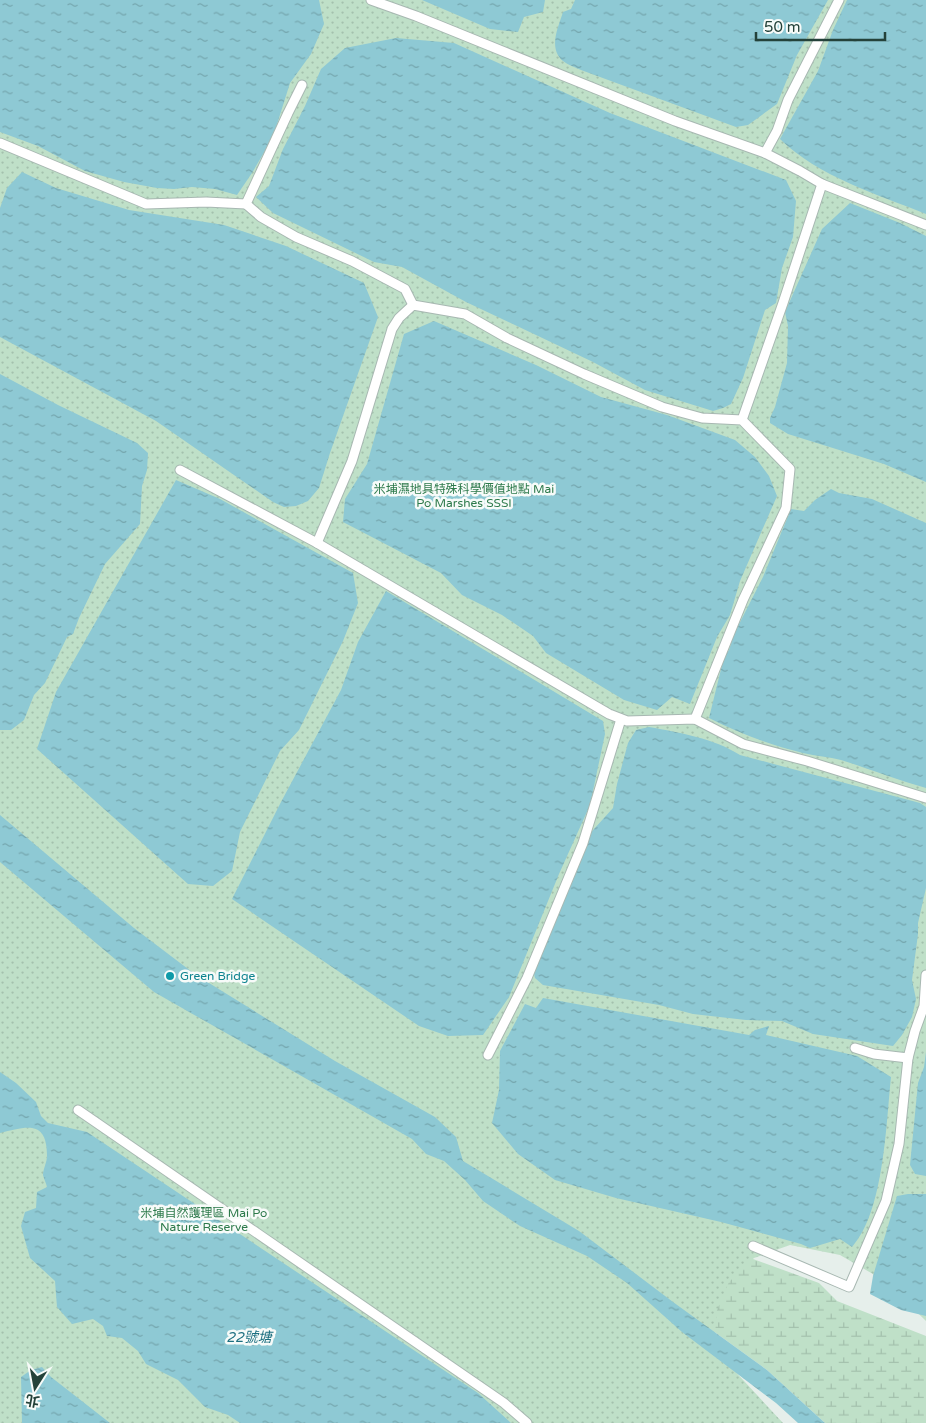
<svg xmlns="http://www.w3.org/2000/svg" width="926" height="1423" font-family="'Varela Round','Noto Sans TC',sans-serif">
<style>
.wetland{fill:url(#wetland-marsh)}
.park{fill:url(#park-dots)}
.water{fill:url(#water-ripples)}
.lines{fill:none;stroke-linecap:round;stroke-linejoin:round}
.service-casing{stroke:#a8b8b2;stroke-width:11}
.service{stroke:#fff;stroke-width:9}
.culture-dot{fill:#0f9aa8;stroke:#f7fbf9;stroke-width:2}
.labels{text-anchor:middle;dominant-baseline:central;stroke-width:5;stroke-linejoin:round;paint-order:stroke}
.park-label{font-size:12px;fill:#2d7a4b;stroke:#f7fbf9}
.culture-label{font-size:12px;fill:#0d838f;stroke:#f7fbf9;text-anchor:start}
.water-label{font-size:14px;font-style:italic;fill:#1c6f80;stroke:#f7fbf9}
</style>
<defs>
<pattern id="wetland-marsh" width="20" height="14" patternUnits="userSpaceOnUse" patternTransform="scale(1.25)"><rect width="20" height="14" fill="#bfe0c8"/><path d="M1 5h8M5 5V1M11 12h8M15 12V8" fill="none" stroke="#a4c1ad"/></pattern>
<pattern id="park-dots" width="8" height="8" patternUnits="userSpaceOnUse" patternTransform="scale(1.25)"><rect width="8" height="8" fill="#bfe0c8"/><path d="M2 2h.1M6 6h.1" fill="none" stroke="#a4c1ad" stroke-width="1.8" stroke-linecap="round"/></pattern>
<pattern id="water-ripples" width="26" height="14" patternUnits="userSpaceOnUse" patternTransform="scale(1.25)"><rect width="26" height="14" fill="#8ec9d4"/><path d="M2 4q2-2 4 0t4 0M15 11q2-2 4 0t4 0" fill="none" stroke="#74a5ad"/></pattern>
</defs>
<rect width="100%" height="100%" fill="#e6efeb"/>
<polygon class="wetland" points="0,760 633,1215 819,1283 837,1301 926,1336 926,1423 825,1423 767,1370 673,1302"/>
<polygon class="park" points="0,0 926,0 926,1321 885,1281 840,1255 790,1245 754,1258 729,1282 717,1310 715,1335 731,1367 783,1423 0,1423"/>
<g class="water">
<polygon points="0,0 319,0 324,24 311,54 290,83 273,137 252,173 237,195 215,189 192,187 174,189 157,188 124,182 85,171 38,146 0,132"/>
<polygon points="422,0 545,0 543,12 524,17 518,32 490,29"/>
<path d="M 575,0 L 828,0 L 797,55 L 777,104 L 748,125 L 736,127 L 581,70 C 575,67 568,65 563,61 C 548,48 558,28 563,12 L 571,9 Z"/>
<path d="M 847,0 L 926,0 L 926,214 C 877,194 819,177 780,139 L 818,71 L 833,30 Z"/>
<polygon points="396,38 454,43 610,113 786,180 796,201 793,237 782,268 776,303 765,310 743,378 731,404 723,408 713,411 645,390 593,362 466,302 402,267 374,262 273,213 256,197 269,186 283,149 305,106 321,69 345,48"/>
<polygon points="22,172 56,188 129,210 224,225 286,246 364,283 378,317 330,453 319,488 308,501 296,506 284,507 273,502 156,421 0,337 0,208 7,188"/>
<polygon points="850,203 900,223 926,236 926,482 884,464 788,434 770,423 770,418 775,407 787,363 788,326 785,312 822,229"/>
<polygon points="434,321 536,365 601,397 667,415 735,440 755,457 769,476 777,496 740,581 730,615 717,637 690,704 672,697 657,710 624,700 546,653 533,636 502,615 462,595 441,573 343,522 345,499 367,464 404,334"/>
<polygon points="0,374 58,405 137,443 148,453 147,470 142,486 140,524 105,564 79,618 73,634 67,637 45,683 34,695 24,720 11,730 0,730"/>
<polygon points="176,480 220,499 353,573 358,603 343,641 299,730 280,751 240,832 232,871 213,886 188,884 37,749 56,692"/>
<path d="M 831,489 L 839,493 L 872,499 L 926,523 L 926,788 C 897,780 870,769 841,760 C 829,757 816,756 803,753 C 771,745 738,733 709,718 L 724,657 L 729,650 L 734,634 L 763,577 L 791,509 L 804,511 L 815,500 Z"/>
<polygon points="386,591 603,721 605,734 590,805 559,874 509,997 483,1035 448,1036 419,1026 232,899 281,802 341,690 358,642"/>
<path d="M 649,727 C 681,733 713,738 740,755 L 920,803 L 926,807 L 926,888 L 918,923 L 918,934 L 912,980 L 916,999 L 912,1017 L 902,1035 L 893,1046 L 813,1034 L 782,1021 L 746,1020 L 693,1014 L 659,1005 L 543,985 L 535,978 L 532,966 L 585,839 L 613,808 L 617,784 L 628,743 L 636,730 Z"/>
<polygon points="0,815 134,928 196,975 335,1061 435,1117 456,1137 463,1161 579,1231 673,1302 767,1370 825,1423 798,1423 776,1403 682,1332 627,1283 587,1256 520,1226 483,1201 465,1180 444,1161 426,1154 412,1139 154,992 0,862"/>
<path d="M 543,998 L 749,1035 L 755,1030 L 769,1026 L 766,1035 L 857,1056 L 891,1077 C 886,1124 884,1212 852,1247 L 840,1239 L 810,1248 L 801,1244 L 721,1222 L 616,1198 L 555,1180 L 518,1154 L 492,1123 L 499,1090 L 500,1051 L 525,1004 L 536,1008 Z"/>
<polygon points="926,1052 926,1176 915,1174 910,1165 918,1083 924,1067"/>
<path d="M 0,1072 L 16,1083 L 36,1102 L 41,1116 L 48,1123 L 87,1132 L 478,1393 L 511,1423 L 240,1423 L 228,1415 L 205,1407 L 178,1380 L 146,1364 L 138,1351 L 122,1338 L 107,1336 L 103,1326 L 93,1319 L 72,1324 L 57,1307 L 55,1281 L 30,1258 L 21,1226 L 25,1212 L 36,1208 L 37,1192 L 47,1187 C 46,1183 44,1179 43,1175 C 43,1169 47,1162 47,1156 C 47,1119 26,1127 0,1133 Z"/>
<polygon points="908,1194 926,1194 926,1316 901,1310 870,1294 873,1276 897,1196"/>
<polygon points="42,1367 51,1377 110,1423 22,1423 21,1377 31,1370"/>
</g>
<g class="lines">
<g class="service-casing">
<g id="service">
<polyline points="371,0 416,16 675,121 765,153 800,171 822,184 926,225"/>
<polyline points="302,85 288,113 246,204 261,217 296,237 352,261 405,289 413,305"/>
<polyline points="0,143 146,204 206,202 246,204"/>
<polyline points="765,153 777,131 788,100 839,0"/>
<polyline points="742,420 783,303 822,184"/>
<polyline points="180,470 317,543 609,714 627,721 695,719 743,744 807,761 926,798"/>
<polyline points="317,543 352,461 392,329 399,318 413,305 465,314 507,338 584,374 662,407 702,418 742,420 790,469 786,508 743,600 695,719"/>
<polyline points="855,1048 874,1054 908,1058"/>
<polyline points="488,1055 527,978 583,843 621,719"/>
<polyline points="78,1110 504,1403 527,1423"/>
<polyline points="753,1246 849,1287 886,1201 899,1144 908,1058 915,1031 924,1006 926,975"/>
</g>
</g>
<use href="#service" class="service"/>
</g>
<circle class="culture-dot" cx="170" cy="976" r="5"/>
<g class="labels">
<g class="park-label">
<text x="464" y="489">米埔濕地具特殊科學價值地點 Mai<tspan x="464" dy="14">Po Marshes SSSI</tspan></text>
<text x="204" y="1213">米埔自然護理區 Mai Po<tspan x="204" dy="14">Nature Reserve</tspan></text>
</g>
<g class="culture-label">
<text x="180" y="976">Green Bridge</text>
</g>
<g class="water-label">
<text x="249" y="1337">22號塘</text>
</g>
</g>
<g transform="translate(35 1388) rotate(191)" stroke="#f7fbf9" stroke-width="4" paint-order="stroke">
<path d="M0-4L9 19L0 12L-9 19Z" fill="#24423a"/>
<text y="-8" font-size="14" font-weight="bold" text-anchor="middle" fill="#24423a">北</text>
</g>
<path d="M756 32v8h129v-8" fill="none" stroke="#24423a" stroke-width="2.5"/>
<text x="764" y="32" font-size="15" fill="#24423a" stroke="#f7fbf9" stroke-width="4" paint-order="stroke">50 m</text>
</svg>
